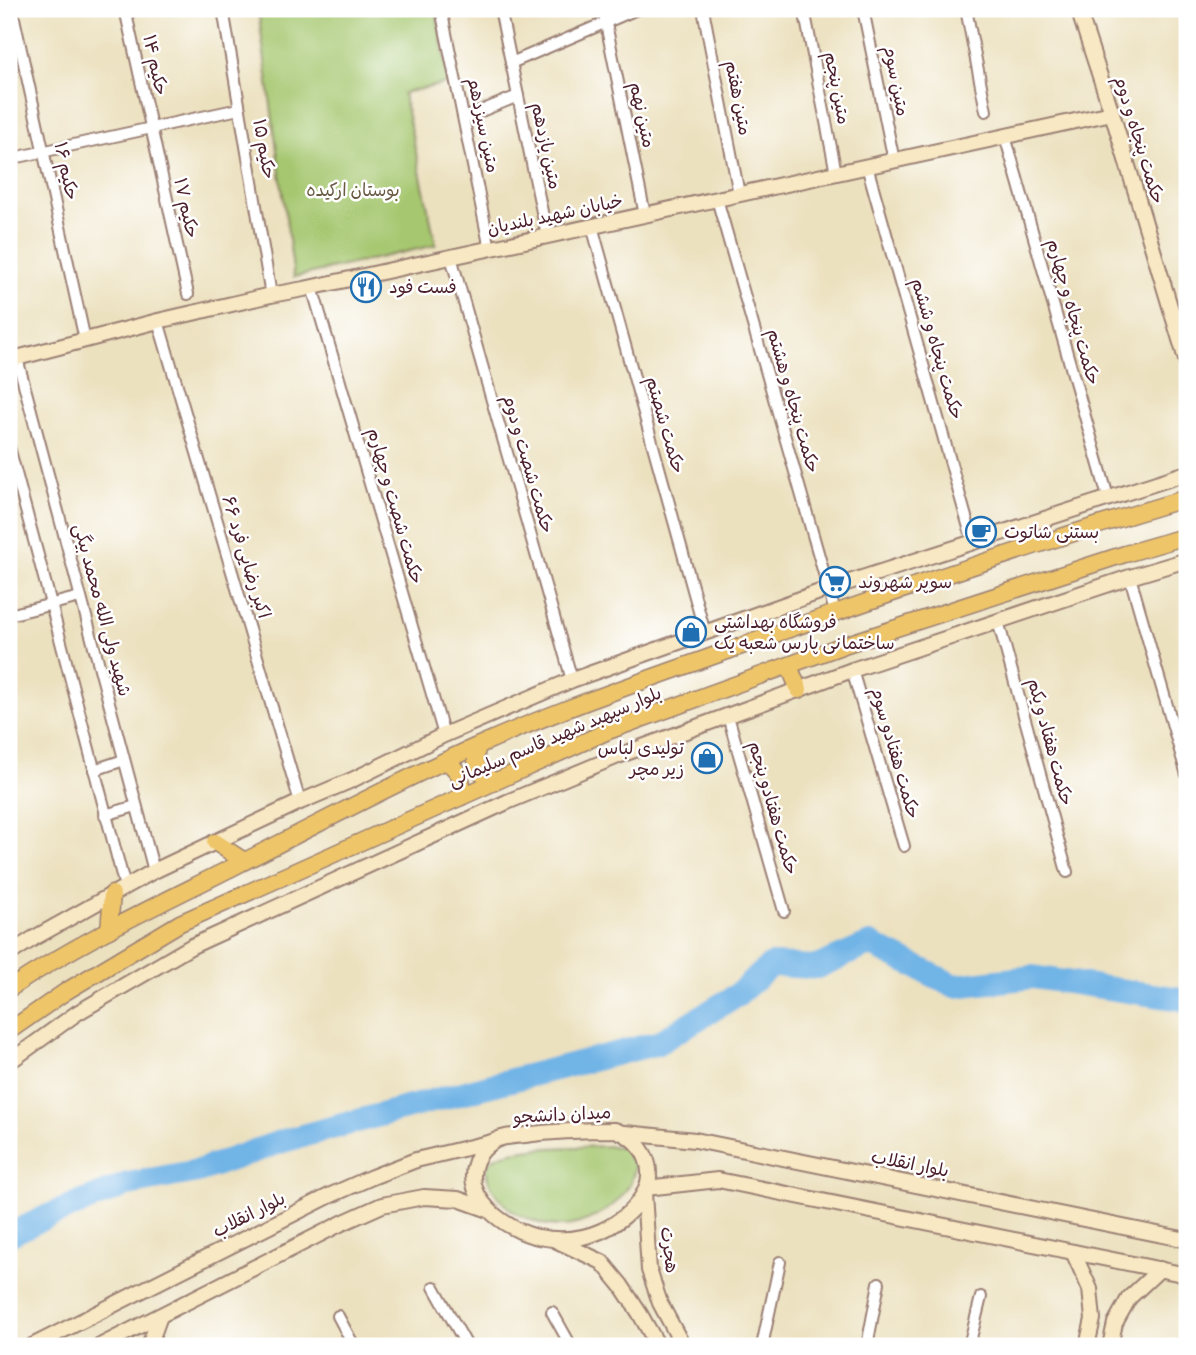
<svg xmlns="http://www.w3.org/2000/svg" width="1196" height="1355" font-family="Pangolin,'Playpen Sans Arabic',sans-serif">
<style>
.green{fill:#a6c76f;stroke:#78734d;stroke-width:2}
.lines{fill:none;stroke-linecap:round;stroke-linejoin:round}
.river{stroke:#71b4e6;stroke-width:24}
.street-casing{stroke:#9b8075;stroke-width:14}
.secondary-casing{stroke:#9b8075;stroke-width:18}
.primary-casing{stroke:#9b8075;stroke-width:19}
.street{stroke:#fff;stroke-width:10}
.secondary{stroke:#f8e8c3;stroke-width:14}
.primary{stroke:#eec569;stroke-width:16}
.labels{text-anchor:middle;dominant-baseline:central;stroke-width:5;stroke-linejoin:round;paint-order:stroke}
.street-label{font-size:18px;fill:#4a1f2b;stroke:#fff}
.park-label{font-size:18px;fill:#6a5a43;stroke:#fff}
.poi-label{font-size:18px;fill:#4a1f2b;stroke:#fff;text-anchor:start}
</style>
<rect width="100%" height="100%" fill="#fff"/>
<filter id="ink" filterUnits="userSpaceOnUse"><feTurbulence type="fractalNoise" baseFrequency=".0143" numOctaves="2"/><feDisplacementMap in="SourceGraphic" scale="14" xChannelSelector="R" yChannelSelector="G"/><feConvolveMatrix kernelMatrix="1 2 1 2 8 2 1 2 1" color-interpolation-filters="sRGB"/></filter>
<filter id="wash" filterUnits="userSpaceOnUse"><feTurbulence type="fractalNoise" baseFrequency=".00686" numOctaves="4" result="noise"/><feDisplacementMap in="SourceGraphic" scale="28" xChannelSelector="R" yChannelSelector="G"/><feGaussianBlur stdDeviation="1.57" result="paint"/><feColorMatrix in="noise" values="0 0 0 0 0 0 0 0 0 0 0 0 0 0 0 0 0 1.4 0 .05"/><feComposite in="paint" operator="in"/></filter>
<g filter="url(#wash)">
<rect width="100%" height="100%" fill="#ece1bf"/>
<g class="green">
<polygon points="258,9 436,9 449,83 403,93 436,245 294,277"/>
<path d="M 612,1146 C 645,1149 636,1179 621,1197 C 610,1211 582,1225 565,1226 C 556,1226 542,1225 534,1221 C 526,1218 516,1214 510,1209 C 497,1198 474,1169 496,1157 C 515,1146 588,1147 612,1146 Z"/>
</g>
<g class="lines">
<polyline class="river" points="9,1235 46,1217 128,1184 198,1171 283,1141 484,1087 658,1043 737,995 771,965 817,967 870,944 955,986 1033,977 1187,1000"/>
</g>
</g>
<g filter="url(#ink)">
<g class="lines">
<g class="street-casing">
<g id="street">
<polyline points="12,9 85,340"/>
<polyline points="125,9 188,294"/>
<polyline points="223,9 271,295"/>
<polyline points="441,9 490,249"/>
<polyline points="500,9 547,236"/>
<polyline points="603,9 645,215"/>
<polyline points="703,9 739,194"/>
<polyline points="804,9 836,173"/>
<polyline points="863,9 894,161"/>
<polyline points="966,9 986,111"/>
<polyline points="511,63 637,9"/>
<polyline points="464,118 518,96"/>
<polyline points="1005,136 1108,497"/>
<polyline points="9,159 239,109"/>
<polyline points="867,166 973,542"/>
<polyline points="717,199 835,612"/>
<polyline points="592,226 705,633"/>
<polyline points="451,257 572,680"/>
<polyline points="312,287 444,735"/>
<polyline points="158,321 300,802"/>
<polyline points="17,358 154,871"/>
<polyline points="9,447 51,604 125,887"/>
<polyline points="1130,577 1187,775"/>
<polyline points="9,615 80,597"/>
<polyline points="998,621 1067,872"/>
<polyline points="852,670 904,846"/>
<polyline points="728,716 784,911"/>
<polyline points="94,770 124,760"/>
<polyline points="105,815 136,806"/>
<polyline points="434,1287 467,1346"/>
<polyline points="552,1312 571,1346"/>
<polyline points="338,1316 354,1346"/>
<polyline points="762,1346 780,1262"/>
<polyline points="867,1346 879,1283"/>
<polyline points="969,1346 981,1297"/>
</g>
</g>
<g class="secondary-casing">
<g id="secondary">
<polyline points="1078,9 1112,113 1187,363"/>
<polyline points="9,360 158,321 271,295 304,289 1112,113"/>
<polyline points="9,954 34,938 154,871 300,802 352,780 444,735 572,680 828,589 1187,473"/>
<polyline points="9,1062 77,1013 192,946 507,802 618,756 852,670 1130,577 1187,560"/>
<path d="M 615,1130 C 643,1140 660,1170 641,1198 C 632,1212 616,1224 601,1231 C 581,1240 559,1241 538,1237 C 506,1230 461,1198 476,1161 C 480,1152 486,1146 494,1141 C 503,1136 514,1136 525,1135 C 555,1131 585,1130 615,1130 Z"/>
<polyline points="625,1133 695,1140 1187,1240"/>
<polyline points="646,1188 718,1180 1187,1275"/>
<polyline points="644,1193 649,1270 660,1303 683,1346"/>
<polyline points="555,1240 602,1262 621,1285 640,1314 658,1346"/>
<polyline points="1073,1252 1090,1289 1093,1319 1087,1346"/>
<polyline points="32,1346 329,1196 372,1177 416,1160 492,1142"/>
<polyline points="100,1346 342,1223 382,1205 424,1197 458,1199 486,1209"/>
<polyline points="149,1346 160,1316"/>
<polyline points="1110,1346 1115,1323 1129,1298 1160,1269"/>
</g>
</g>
<g class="primary-casing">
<g id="primary">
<polyline points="789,666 799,690"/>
<path d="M 478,746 C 472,763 479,776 496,781"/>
<path d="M 445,761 C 459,769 465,781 461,797"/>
<polyline points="215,842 244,861"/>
<polyline points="109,930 112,894"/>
<path d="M 9,989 C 80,941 158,905 235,866 C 315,826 394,783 477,746 C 565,707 657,676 747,644 C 893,592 1039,542 1187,498"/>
<polyline points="9,1031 65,992 180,923 608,731 844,645 1125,554 1187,536"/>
</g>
</g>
<use href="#street" class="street"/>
<use href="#secondary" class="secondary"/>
<use href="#primary" class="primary"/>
</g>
</g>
<defs>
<g id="restaurant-ring" transform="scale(1.575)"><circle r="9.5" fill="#fff" stroke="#1f6fb2" stroke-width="1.5"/><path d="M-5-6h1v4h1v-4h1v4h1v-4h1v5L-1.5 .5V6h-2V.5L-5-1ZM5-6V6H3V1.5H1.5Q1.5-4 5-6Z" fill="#1f6fb2"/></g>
<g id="cafe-ring" transform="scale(1.575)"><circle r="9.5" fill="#fff" stroke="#1f6fb2" stroke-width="1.5"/><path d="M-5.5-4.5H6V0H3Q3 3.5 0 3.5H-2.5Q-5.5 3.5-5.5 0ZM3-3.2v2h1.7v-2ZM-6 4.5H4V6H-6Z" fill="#1f6fb2"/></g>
<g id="supermarket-ring" transform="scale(1.575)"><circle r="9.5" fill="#fff" stroke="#1f6fb2" stroke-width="1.5"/><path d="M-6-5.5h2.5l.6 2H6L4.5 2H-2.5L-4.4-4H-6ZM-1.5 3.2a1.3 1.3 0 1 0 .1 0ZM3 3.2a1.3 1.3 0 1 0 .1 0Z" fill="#1f6fb2"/></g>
<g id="shop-ring" transform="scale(1.575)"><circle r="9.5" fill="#fff" stroke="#1f6fb2" stroke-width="1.5"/><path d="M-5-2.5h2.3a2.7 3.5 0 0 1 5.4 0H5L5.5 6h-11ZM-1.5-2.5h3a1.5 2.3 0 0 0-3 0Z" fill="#1f6fb2"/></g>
</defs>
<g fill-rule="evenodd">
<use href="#restaurant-ring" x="366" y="287"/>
<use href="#cafe-ring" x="981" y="532"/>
<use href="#supermarket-ring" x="835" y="582"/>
<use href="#shop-ring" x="691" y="632"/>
<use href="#shop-ring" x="707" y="758"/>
</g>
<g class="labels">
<g class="street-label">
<text transform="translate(155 65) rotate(78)">حکیم ۱۴</text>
<text transform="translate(896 81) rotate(79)">متین سوم</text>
<text transform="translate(837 88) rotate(79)">متین پنجم</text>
<text transform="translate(738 98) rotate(79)">متین هفتم</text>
<text transform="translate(642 115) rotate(78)">متین نهم</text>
<text transform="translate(483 125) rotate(78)">متین سیزدهم</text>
<text transform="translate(1139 140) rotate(73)">حکمت پنجاه و دوم</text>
<text transform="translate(546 146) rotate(78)">متین یازدهم</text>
<text transform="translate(264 149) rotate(80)">حکیم ۱۵</text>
<text transform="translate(66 171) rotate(78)">حکیم ۱۶</text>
<text transform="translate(186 208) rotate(78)">حکیم ۱۷</text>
<text transform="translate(555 215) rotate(-12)">خیابان شهید بلندیان</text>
<text transform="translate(1073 312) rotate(74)">حکمت پنجاه و چهارم</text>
<text transform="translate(937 349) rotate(74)">حکمت پنجاه و ششم</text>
<text transform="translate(793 401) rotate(74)">حکمت پنجاه و هشتم</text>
<text transform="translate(665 425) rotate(74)">حکمت شصتم</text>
<text transform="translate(528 464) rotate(74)">حکمت شصت و دوم</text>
<text transform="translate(395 506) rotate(74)">حکمت شصت و چهارم</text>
<text transform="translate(246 557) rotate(73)">۶۶ اکبر رضایی فرد</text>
<text transform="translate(102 610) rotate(75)">شهید ولی الله محمد بیگی</text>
<text transform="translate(555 737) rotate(-23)">بلوار سپهبد شهید قاسم سلیمانی</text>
<text transform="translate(1050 742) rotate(75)">حکمت هفتاد و یکم</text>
<text transform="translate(895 753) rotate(74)">حکمت هفتادو سوم</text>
<text transform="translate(773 808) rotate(74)">حکمت هفتادو پنجم</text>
<text transform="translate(562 1115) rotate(-3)">میدان دانشجو</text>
<text transform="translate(910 1164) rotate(11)">بلوار انقلاب</text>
<text transform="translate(249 1215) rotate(-27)">بلوار انقلاب</text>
<text transform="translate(669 1250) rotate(83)">هجرت</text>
</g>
<g class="park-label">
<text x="353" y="190">بوستان ارکیده</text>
</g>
<g class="poi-label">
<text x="389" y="287">فست فود</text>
<text x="1004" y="532">بستنی شاتوت</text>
<text x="858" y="582">سوپر شهروند</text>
<text x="714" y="622">فروشگاه بهداشتی<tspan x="714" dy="21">ساختمانی پارس شعبه یک</tspan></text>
<text x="684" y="748" text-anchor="end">تولیدی لباس<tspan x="684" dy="21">زیر مچر</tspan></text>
</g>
</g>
<rect width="1196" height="1355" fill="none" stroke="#fff" stroke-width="35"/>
</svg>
